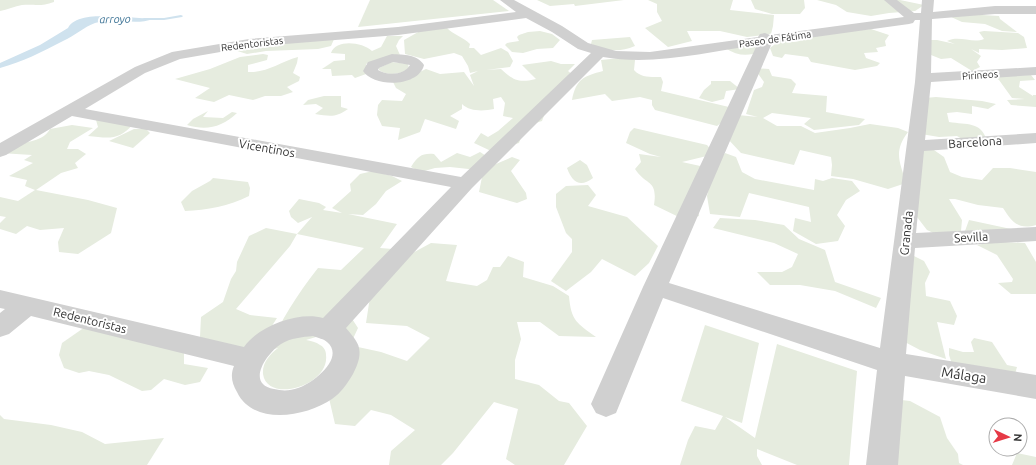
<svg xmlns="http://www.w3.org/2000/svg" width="1036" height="465" font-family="Ubuntu,sans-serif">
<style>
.green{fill:#e6ecdf}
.water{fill:#cfe2ee}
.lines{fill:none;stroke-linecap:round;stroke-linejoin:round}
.stream{fill:#cfe2ee;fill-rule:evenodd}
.minor{fill:#d0d0d0;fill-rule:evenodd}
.labels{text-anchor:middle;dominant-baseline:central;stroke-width:4;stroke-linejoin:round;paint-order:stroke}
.far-street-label{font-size:10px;fill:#333;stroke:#fff}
.far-water-label{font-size:11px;font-style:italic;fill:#3f7597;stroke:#fff}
.street-label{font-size:12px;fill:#333;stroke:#fff}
.near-street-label{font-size:14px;fill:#333;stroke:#fff}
</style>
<rect width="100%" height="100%" fill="#fff"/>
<g class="green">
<path d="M 0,0 L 54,0 L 54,2 C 40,7 36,4 22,5 C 15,6 7,10 0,11 Z"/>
<polygon points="370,0 493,0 509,11 358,27"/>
<polygon points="537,0 624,0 575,6 574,4 550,6"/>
<polygon points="648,0 733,0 730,10 774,15 773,26 771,34 747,37 720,31 687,31 692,41 668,47 645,28 662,21 657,12 657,4"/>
<polygon points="751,0 804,0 805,8 800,14 772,14 755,9"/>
<polygon points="817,0 900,0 924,5 915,11 889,13 871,16 847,12 836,5"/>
<polygon points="965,14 999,16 1000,19 1017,32 1002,31 985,24 962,22 949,16"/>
<path d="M 447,28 C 454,35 463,37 470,44 L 469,48 L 474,48 L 481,55 L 501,48 L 508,52 L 513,61 L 510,67 L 486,70 L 501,69 C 514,81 519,83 536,79 L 522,65 L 551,61 L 561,64 L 575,64 L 568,71 L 573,75 L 545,113 L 542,121 L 520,128 L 523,132 L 519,143 L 491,151 L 474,143 L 481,133 L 488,137 L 498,131 L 513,118 L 503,116 L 505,103 L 501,97 L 493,99 L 494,109 C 484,111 470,112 462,104 L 462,109 L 450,116 L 459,121 L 456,129 L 425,119 L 420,132 L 398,140 L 400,128 L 382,126 L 377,115 L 378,105 L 382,100 L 402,101 L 406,94 L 396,88 L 392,80 L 411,76 L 426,69 L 440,74 L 464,72 L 474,86 L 470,75 L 478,71 L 470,73 L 468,66 L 462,56 L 454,53 L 424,59 L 405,54 L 404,40 L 420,31 Z"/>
<polygon points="871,29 889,35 885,41 886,46 876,48 878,52 864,53 866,58 880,63 877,66 855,70 811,62 808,57 785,54 782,58 773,56 770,48 783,38"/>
<polygon points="540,31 552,34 560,40 553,48 537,49 523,53 512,52 505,45 507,43 519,41 517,37 519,35 528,32"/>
<path d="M 984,31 L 1018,33 L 1024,37 L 1027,48 L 1002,50 L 979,49 L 979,53 L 971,49 L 981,56 L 977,62 L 980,67 L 972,71 L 951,58 L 941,59 L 931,55 L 930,40 L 937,40 L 955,44 L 947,41 C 959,35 973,44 984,39 L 979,32 Z"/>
<path d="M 387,36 L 403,36 L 399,40 L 396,46 L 400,55 L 375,60 L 366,64 L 366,74 L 355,78 L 352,75 L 332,76 L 331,69 L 322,69 L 334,61 L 345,60 L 345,54 L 331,53 C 336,39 362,42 372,51 L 381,47 Z"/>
<polygon points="335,37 331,46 318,49 266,51 247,54 231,49 232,46"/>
<path d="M 630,37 L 635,46 C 618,53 608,51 591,44 L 592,40 Z"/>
<path d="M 750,44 L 761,51 C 748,57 738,56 725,48 Z"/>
<path d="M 263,54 L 268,55 L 267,60 L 248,65 L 248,72 C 267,73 280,62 298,57 L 297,63 L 293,73 L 300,77 L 299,81 L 287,87 L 293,92 L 281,96 L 265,96 L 253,100 L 229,95 L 214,102 L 195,98 L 210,88 L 175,79 L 210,69 L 240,57 Z"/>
<path d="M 630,57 L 635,60 L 634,70 C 641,78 651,77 661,77 L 663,82 L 661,91 L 729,107 L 725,120 L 717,126 L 655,110 L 652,105 L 652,100 L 640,97 L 612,101 L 605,94 L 572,100 C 576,79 584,76 603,71 L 601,60 Z"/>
<path d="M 392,62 L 408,64 L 409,68 C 401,75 387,76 379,70 L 379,68 Z"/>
<path d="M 754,68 L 769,69 L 772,76 L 791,79 L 796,84 L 792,93 L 827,96 L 826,112 L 865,119 L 859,125 L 814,130 L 804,124 L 811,118 L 772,113 L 763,118 L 777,126 L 801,126 L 815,133 L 850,128 L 870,124 L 898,128 L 908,132 C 893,152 900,162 906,183 L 888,189 L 853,179 L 831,176 L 832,165 L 831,157 L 800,150 L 794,165 L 741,153 L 726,137 L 738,115 L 758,117 L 746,114 L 754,90 L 762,87 L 764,82 Z"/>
<polygon points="1031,75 1035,80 1020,81 1019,87 1033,96 1033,95 1036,95 1036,107 1011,105 1007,100 1025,99 1012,98 999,80 992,76"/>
<polygon points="711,81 730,81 740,89 726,91 724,99 712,102 699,98 704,90 711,84"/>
<path d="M 324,96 L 341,96 L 341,107 L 348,109 C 335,118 330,116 315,114 L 323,108 L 316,104 L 303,105 L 308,100 Z"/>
<path d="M 936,97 L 982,101 L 996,104 L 988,109 L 972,106 L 972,114 L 957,112 L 947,113 L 949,122 C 967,125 981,121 987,141 L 969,143 L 957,136 L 939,137 L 921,134 L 925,98 Z"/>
<path d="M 208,111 L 203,117 L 223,118 L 232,112 L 237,113 C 222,127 207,131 187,125 L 193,119 Z"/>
<path d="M 96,120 L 134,123 C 119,141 109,138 88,136 L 98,127 Z"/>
<path d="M 72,125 L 93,128 L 70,142 L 67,149 L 78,149 L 86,154 L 75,163 L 78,168 L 61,173 L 36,190 L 88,200 L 117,208 L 111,233 L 78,254 L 59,252 L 58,242 L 64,228 L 40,230 L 27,226 L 16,234 L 0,229 L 0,223 L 6,217 L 0,216 L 0,197 L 18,201 L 35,190 L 25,186 L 27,180 L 9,176 L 33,163 L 24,160 L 32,155 L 0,153 C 5,151 9,148 14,146 C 26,141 43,142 50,129 Z"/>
<path d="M 634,128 L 707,145 L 715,154 L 682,162 L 714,169 L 725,153 L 736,157 L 742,172 L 755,179 L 814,190 L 815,179 L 823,181 L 832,178 L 852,181 L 860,191 L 846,200 L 837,215 L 845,226 L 838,241 L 816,244 L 793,231 L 795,218 L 811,222 L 809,207 L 749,193 L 740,217 L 710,214 L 707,196 L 709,188 L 696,196 L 699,216 L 685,220 L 654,205 C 658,179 646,186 635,169 L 641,162 L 639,154 L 661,157 L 650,154 L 626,143 L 630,132 Z"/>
<polygon points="134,129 146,129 150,133 133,148 109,141"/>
<path d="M 931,148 L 944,157 L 950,172 L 962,177 L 982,180 L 993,168 L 1010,168 L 1036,172 L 1036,225 C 1018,230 1012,222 1003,208 L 978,205 L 955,199 L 949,199 L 962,220 L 961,231 L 940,236 L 927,230 L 917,217 L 920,151 Z"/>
<path d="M 480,152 L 491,159 L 478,170 L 450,167 L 435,168 L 421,172 L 411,167 C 418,156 422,153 434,154 L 441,162 L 457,153 L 470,157 Z"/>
<polygon points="512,157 520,160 511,171 526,193 527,199 517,203 479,192 483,172 496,164"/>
<path d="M 580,160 L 587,165 L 593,178 C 580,188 572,182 567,168 Z"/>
<path d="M 373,171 L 392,176 L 402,181 L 386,191 L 376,204 L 363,215 L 348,214 L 397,224 L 380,248 L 393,249 L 407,256 L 431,243 L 457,245 L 446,281 L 477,286 L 487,280 L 493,267 L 500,267 L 508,256 L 524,262 L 523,277 L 553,286 L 569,296 C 571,321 577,323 596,337 L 559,336 L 540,322 L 517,322 L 521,339 L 515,360 L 515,379 L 539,385 L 559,401 L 569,403 L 587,426 L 564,465 L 515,465 L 506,459 L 518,409 L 494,402 L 453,453 L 441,465 L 389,465 L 391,451 L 415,430 L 391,415 L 371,410 L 355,426 L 335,424 L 328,394 L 358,347 L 381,352 L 407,361 L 430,338 L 407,326 L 366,323 L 370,297 L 347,311 L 358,328 L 351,343 L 316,337 L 306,340 C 311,341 316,342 320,345 C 324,347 326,351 326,355 C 330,386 267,404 263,374 C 262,363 270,354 278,348 L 267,351 C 282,319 296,296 318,268 L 341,270 L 364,248 L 297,234 L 290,246 L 236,309 L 250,315 L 277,318 L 266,335 L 239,356 L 200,337 L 201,317 L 223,302 L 231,279 L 236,271 L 237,262 L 249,236 L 266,228 L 297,234 L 312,217 L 298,223 L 291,217 L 289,211 L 299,199 L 319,203 L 326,207 L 323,210 L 342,213 L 332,208 L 351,191 L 350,184 L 360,174 Z"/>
<path d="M 213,178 L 248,182 L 250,188 L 249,196 C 229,206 207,210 185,211 L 181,202 L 192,191 L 210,181 Z"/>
<polygon points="588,185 596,195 588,206 627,217 658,246 649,263 635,276 602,259 591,272 566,291 551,281 572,252 572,239 566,233 556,207 556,194 566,186"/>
<polygon points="720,218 755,220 784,225 799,239 825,250 835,282 881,298 876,308 835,291 800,285 770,285 757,272 782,272 792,267 798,254 774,243 713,228"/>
<polygon points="969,220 1011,229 1003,242 1025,243 1036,262 1036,294 1011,294 998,283 1012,282 1013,279 997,255 977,245 993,242 965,231"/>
<polygon points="910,254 924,261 930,272 925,283 926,296 950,301 957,316 954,325 937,322 946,359 920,350 901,340"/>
<polygon points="705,325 759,343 742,423 725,417 755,438 777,344 857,371 849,465 797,465 757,449 757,456 762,465 680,465 688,440 695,426 715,430 723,416 681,401"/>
<polygon points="85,327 184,347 184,364 208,368 200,382 185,385 164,379 151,390 142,391 109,375 89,371 79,373 64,368 59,355 62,343"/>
<polygon points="974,338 992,342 1007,365 1017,367 1015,374 952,364 949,355 949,348 963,352 974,352 971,342"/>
<polygon points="893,399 910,401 940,417 947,438 958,454 959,463 963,465 893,465"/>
<polygon points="0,415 4,419 51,425 82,432 105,444 164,438 147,465 0,465"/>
<polygon points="1017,453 1036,457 1036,465 1012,465"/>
</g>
<path class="water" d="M 112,16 L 153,19 C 135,26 115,17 95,23 C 84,27 74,36 63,41 C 42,52 22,62 0,68 L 0,63 L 40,45 L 68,28 C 74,15 100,16 112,16 Z"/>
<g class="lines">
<polygon class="stream" points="181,15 183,16 182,17 164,20 144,20 142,19 144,18 164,18"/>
<g class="minor">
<path d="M 500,0 L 514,0 L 562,26 L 588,43 L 616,51 L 650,52 L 758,37 L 760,34 L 765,33 L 770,35 L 904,17 L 884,0 L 897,0 L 914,13 L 921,13 L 922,0 L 934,0 L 933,12 L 995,6 L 1036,6 L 1036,14 L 995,14 L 932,19 L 931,73 L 1036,67 L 1036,75 L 931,82 L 925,140 L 1036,133 L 1036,143 L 924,151 L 916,233 L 1036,227 L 1036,241 L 915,248 L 906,354 L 1036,375 L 1036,399 L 905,376 L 898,465 L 866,465 L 877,370 L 663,298 L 616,413 L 606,417 L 596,413 L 591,404 L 643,287 L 757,45 C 708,52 653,66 603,57 L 472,188 L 346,328 C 350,333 358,341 359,348 C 361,357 357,366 353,374 C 347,384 341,393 332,399 C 306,417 253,426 237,392 C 232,384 230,375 234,366 L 31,316 L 9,334 L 0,337 L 0,313 L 5,309 L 0,308 L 0,290 L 244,347 C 258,326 299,311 323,318 L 451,187 L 72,116 L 6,155 L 0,157 L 0,143 L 135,67 L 172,52 L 249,39 L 398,27 L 516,12 ZM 526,18 L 552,32 L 578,49 L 591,53 L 461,177 L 85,109 L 145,73 L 180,59 L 249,47 L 398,35 ZM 915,20 L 920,20 L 915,82 L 880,348 L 669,283 L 772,43 L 909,24 L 913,23 ZM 313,336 C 318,338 324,339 327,342 C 346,358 312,384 298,388 C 290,391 282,391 274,389 C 245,384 267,353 281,344 C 291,338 302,337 313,336 Z"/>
<path d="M 392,54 C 404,55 417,54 424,65 C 419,87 374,88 363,71 L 368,62 ZM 393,62 L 410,65 C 405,75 387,76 378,70 L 379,68 Z"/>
</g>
</g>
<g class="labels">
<g class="far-street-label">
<text transform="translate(775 39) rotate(-8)">Paseo de Fátima</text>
<text transform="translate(252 44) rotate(-7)">Redentoristas</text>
<text transform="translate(980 75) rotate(-4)">Pirineos</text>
</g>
<g class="far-water-label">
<text transform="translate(115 19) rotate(-1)">arroyo</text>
</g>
<g class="street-label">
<text transform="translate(975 142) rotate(-4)">Barcelona</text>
<text transform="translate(267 148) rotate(10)">Vicentinos</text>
<text transform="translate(906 233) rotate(-84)">Granada</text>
<text transform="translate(971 237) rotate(-3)">Sevilla</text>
<text transform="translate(90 320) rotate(14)">Redentoristas</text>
</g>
<g class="near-street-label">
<text transform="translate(964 375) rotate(9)">Málaga</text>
</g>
</g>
<g transform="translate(1008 437) rotate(94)"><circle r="19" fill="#ffffff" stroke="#adadad"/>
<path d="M0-3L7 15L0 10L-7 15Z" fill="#e63946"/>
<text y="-6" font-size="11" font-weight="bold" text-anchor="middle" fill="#333333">N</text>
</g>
</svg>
